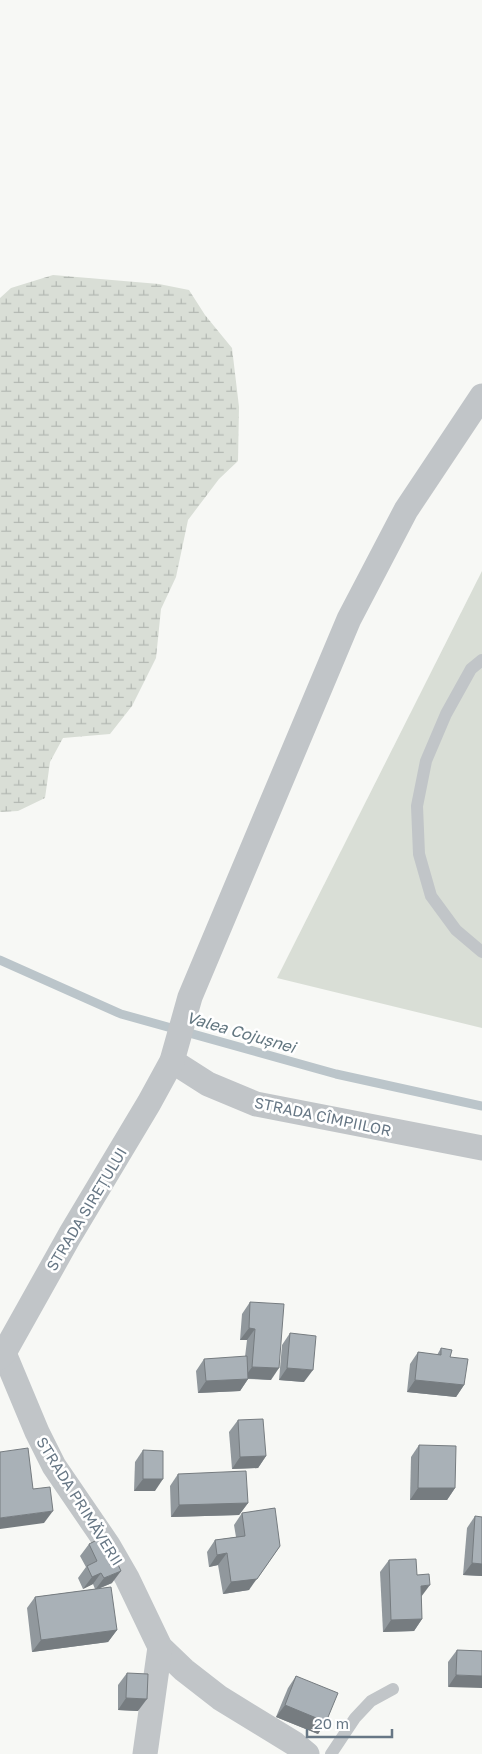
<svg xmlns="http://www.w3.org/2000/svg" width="482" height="1754" font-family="'Golos Text',sans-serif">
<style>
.green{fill:#d9ded6}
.wetland{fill:url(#wetland-marsh)}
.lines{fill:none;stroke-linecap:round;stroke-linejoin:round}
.stream{stroke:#bbc5ca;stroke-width:9}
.lane{stroke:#c1c5c8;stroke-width:12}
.street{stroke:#c1c5c8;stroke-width:25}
.wall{fill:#91989d}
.shaded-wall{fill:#767c80}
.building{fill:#a9b1b7;stroke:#767c80}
.labels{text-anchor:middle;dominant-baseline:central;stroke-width:5;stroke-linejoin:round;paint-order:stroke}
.street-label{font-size:15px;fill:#677785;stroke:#fff}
.water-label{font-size:16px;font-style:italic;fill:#637781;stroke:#fff}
</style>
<defs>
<pattern id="wetland-marsh" width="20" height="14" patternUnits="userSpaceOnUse" patternTransform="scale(1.25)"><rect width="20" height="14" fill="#d9ded6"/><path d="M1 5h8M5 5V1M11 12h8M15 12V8" fill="none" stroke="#b4b9b3"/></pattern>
</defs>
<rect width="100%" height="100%" fill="#f7f8f5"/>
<polygon class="green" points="482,571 482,1028 277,978"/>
<polygon class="wetland" points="53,275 159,284 189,290 205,315 232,348 239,407 238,461 219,479 188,520 176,577 161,609 156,658 132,706 110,734 63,738 50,762 45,798 18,811 0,812 0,298 11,288"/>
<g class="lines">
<polyline class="stream" points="0,960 121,1014 336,1074 482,1106"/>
<g class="lane">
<polyline points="482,660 471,669 446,714 426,761 417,806 419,854 431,896 456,930 482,952"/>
<polyline points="331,1754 355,1718 371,1701 393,1689"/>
</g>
<g class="street">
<polyline points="172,1061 208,1084 256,1104 482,1148"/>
<polyline points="4,1353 37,1432 54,1466 108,1545 127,1578 160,1647 184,1670 220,1698 295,1744 307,1754"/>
<polyline points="0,1357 4,1353 70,1235 149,1103 172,1061 190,997 349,619 406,510 482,396"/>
<polyline points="145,1754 160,1647"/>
</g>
</g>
<g class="wall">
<polygon points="250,1302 271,1380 248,1379 240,1391 198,1393 196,1371 204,1359 245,1357 247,1340 240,1340 242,1314"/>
<polygon points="290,1333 304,1382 279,1380 282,1345"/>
<polygon points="441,1348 450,1357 464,1385 456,1397 407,1392 410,1364 418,1352 437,1355"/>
<polygon points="238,1420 266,1456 258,1468 232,1469 229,1432"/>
<polygon points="419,1445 455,1488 447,1500 410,1500 411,1457"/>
<polygon points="143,1450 155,1491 134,1491 135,1462"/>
<polygon points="178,1474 248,1503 239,1515 171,1517 170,1486"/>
<polygon points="275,1508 249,1590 223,1594 218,1565 209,1567 207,1552 215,1540 236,1537 234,1525 242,1513"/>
<polygon points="475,1516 482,1576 463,1575 467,1528"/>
<polygon points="89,1544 112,1583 98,1589 117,1630 108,1642 32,1652 27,1608 35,1597 95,1589 93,1584 83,1589 78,1578 86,1567 80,1556"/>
<polygon points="389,1560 417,1575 421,1597 422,1619 414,1631 383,1632 380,1572"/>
<polygon points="457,1650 482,1651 448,1687 448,1662"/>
<polygon points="127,1673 138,1711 118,1710 118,1685"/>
<polygon points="296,1676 326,1722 318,1734 276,1717 288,1688"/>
</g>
<g class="shaded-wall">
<polygon points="249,1328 255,1329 247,1340 240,1340"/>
<polygon points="252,1367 279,1368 271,1380 244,1378"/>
<polygon points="287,1368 313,1370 304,1382 279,1380"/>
<polygon points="248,1379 240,1391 198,1393 206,1381"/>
<polygon points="415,1380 464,1385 456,1397 407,1392"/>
<polygon points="266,1456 258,1468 232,1469 240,1457"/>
<polygon points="143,1479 163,1479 155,1491 134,1491"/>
<polygon points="418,1488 455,1488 447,1500 410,1500"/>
<polygon points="248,1503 239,1515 171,1517 179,1505"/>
<polygon points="53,1511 44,1523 0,1529 0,1518"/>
<polygon points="280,1546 249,1590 223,1594 231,1582"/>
<polygon points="227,1553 218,1565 209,1567 217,1555"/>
<polygon points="472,1563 482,1564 482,1576 463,1575"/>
<polygon points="121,1571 112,1583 95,1590 104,1578"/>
<polygon points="101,1573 93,1584 83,1589 92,1577"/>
<polygon points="430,1585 421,1597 421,1586"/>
<polygon points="422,1619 414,1631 383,1632 391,1620"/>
<polygon points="117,1630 108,1642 32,1652 41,1640"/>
<polygon points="456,1675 482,1676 482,1688 448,1687"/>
<polygon points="126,1698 147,1699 138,1711 118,1710"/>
<polygon points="285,1705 326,1722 318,1734 276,1717"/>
</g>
<g class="building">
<polygon points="250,1302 284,1304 279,1368 252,1367 255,1329 249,1328"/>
<polygon points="290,1333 316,1336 313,1370 287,1368"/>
<polygon points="441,1348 452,1350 450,1357 468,1359 464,1385 415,1380 418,1352 441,1355"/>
<polygon points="247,1356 248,1379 206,1381 204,1359"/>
<polygon points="263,1419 266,1456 240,1457 238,1420"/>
<polygon points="419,1445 456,1446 455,1488 418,1488"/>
<polygon points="28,1448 33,1489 50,1487 53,1511 0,1518 0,1452"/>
<polygon points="143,1450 163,1451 163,1479 143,1479"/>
<polygon points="246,1471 248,1503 179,1505 178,1474"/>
<polygon points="275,1508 280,1546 257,1579 231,1582 227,1553 217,1555 215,1540 245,1536 242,1513"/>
<polygon points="475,1516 482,1517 482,1564 472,1563"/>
<polygon points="105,1536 121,1571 104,1578 101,1573 92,1577 87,1566 97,1561 89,1544"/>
<polygon points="416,1559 417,1575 429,1574 430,1585 421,1586 422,1619 391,1620 389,1560"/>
<polygon points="111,1587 117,1630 41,1640 35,1597"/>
<polygon points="457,1650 482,1651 482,1676 456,1675"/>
<polygon points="127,1673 148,1674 147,1699 126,1698"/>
<polygon points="296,1676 338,1693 326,1722 285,1705"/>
</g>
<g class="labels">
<g class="street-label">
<text transform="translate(323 1116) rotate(12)">STRADA CÎMPIILOR</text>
<text transform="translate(86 1209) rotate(-59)">STRADA SIREȚULUI</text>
<text transform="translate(80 1501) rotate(58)">STRADA PRIMĂVERII</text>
</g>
<g class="water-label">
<text transform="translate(241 1032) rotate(16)">Valea Cojușnei</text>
</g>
</g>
<path d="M307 1729v8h85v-8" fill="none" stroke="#677785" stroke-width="2.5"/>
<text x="314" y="1729" font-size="15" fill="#677785" stroke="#ffffff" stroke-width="4" paint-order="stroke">20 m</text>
</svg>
